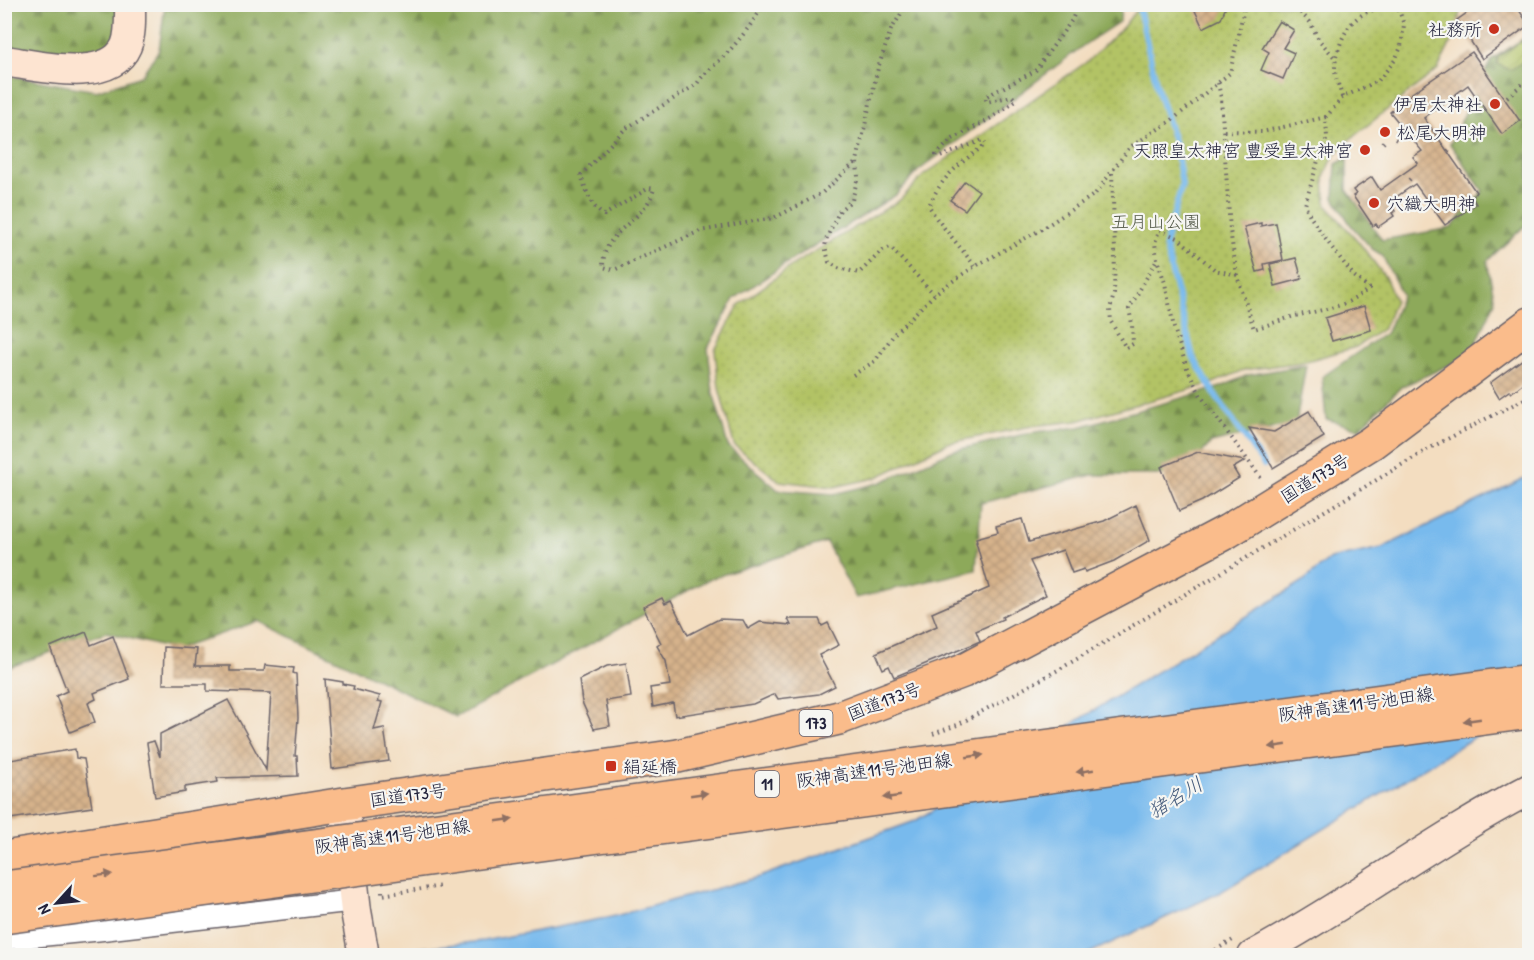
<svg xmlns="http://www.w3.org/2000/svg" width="1534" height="960" font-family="'Patrick Hand','Klee One',sans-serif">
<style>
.forest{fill:url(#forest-firs);stroke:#58664a;stroke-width:1.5}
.park{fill:url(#park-dots);stroke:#6a7250;stroke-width:1.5}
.garden{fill:url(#garden-furrows);stroke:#6a7250;stroke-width:1.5}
.water{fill:#78baed;stroke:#4d6e94;stroke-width:1.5}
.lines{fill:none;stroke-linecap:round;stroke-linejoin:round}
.stream{stroke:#78baed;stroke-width:6}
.building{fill:url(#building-cross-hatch)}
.street-casing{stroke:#6b636a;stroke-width:24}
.secondary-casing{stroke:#6b636a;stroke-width:33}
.highway-casing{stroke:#6b636a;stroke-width:36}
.path{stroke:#6b636a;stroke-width:4;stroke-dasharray:1.5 4.5;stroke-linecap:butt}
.street{stroke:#fff;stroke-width:21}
.secondary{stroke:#fde4d1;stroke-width:30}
.highway{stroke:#fabc8b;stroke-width:33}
.highway-bridge-casing{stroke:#6b636a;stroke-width:36;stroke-linecap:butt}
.highway-bridge{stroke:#fabc8b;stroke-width:33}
.oneway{fill:#8e6f63}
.poi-dot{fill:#c8321e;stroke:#f6f6f2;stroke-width:2}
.labels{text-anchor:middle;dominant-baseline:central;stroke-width:4.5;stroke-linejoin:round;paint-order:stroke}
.shield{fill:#f6f6f2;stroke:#626272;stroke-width:1.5}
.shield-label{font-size:16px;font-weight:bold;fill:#22223b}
.poi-label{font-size:18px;fill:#22223b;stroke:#f6f6f2;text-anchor:end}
.park-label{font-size:18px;fill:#545a4a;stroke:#f6f6f2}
.street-label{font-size:18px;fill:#22223b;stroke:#f6f6f2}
.water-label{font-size:20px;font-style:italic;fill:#405779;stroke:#f6f6f2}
</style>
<defs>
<pattern id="forest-firs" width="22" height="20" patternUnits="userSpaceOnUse" patternTransform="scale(1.5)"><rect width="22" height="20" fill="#8da95a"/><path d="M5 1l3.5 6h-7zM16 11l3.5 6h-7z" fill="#73894c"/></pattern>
<pattern id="park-dots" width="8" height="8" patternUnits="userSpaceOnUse" patternTransform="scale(1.5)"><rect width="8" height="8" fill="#b2c365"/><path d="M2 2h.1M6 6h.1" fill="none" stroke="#99a759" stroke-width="1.8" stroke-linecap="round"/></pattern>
<pattern id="garden-furrows" width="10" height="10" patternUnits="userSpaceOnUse" patternTransform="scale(1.5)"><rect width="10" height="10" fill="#b2c365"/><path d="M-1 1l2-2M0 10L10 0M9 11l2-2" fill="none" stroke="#99a759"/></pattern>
<pattern id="building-cross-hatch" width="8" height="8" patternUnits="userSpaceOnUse" patternTransform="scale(1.5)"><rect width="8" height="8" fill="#d6b28b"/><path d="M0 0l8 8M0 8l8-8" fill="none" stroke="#b79979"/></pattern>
</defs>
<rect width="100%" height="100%" fill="#f6f6f2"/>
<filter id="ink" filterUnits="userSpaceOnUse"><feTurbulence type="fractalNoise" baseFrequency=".0167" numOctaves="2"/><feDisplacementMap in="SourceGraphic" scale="12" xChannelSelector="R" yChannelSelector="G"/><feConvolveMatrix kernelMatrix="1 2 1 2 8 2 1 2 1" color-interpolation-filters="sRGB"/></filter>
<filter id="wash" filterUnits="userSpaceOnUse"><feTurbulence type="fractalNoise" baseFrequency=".008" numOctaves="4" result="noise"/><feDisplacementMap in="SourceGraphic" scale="24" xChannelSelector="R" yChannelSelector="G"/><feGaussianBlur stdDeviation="1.35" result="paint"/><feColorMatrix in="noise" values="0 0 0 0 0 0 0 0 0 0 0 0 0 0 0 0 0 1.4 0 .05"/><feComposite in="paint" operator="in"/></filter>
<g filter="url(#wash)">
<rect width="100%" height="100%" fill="#f3ddc0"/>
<g class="forest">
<path d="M 4,5 L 119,5 C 119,14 121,29 117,38 C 104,69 29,49 5,45 Z"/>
<polygon points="165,5 1121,5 1120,21 1084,45 918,171 896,195 790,261 734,299 708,348 713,392 728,446 778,490 834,494 879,483 952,451 1034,432 1079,427 1221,387 1248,375 1306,365 1296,423 1211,443 1182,475 1092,475 981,503 976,570 856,598 826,542 709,579 456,717 258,621 175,650 106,632 5,669 5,75 96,91 141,76 159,50"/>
<polygon points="1529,35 1529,222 1487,261 1495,302 1471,355 1401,387 1359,429 1326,419 1322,377 1387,332 1402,295 1382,255 1372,249 1350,224 1334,198 1336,164 1347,158 1347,190 1382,240 1451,228 1483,191 1450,144 1491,60"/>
</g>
<polygon class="park" points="1140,5 1466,5 1460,12 1454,36 1438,69 1348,141 1334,156 1324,177 1326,205 1358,241 1385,277 1395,300 1384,328 1356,347 1303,362 1244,370 1213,383 1077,421 1032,426 948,443 875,478 834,487 779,481 734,445 719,388 715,350 739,305 794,264 900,200 924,175 1088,61 1123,27"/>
<polygon class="garden" points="1520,42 1529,45 1529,58 1510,70 1497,64 1498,57"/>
<polygon class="water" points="1529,476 1529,704 1219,893 1085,955 349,956 483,941 611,917 759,877 915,821 1302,582 1330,559 1382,548"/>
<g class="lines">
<polyline class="stream" points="1138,4 1158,91 1176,147 1182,185 1165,245 1193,357 1214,393 1264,465"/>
</g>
<g id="blocks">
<g class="building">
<polygon points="1192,4 1227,4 1221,19 1203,28"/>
<polygon points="1480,4 1515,4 1529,25 1482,59 1457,20"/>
<polygon points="1279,21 1294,30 1283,48 1294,53 1283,79 1261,70 1269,52 1262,48"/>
<polygon points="1472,52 1520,121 1502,134 1468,85 1424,118 1476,192 1472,198 1476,204 1445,225 1415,184 1389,202 1395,211 1392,213 1394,216 1378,227 1376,224 1373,226 1353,196 1356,194 1353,190 1372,177 1380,190 1418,163 1413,157 1422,151 1390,112 1412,93"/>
<polygon points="965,181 979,191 965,210 950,200"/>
<polygon points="1261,223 1261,226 1276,223 1283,260 1264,264 1265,270 1257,272 1244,227"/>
<polygon points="1296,258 1302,279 1275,286 1270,264"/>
<polygon points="1364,306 1371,330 1332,341 1325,318"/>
<polygon points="1530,354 1530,378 1511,393 1509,391 1499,398 1490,383"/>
<polygon points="1309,411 1324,437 1273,468 1249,428 1274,432"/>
<polygon points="1198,452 1245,461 1233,468 1239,478 1202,501 1179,511 1161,467"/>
<polygon points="1136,505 1150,540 1114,561 1085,572 1084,569 1072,573 1063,550 1030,561 1046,595 1002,617 1003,619 976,631 980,641 971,645 894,677 889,666 883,669 876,653 937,626 932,613 989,588 976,542 977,542 976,538 998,532 996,526 1022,519 1029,542 1104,521"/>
<polygon points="662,598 665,604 671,601 688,635 719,619 743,620 748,629 760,622 791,625 788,619 819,619 822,626 828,623 839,645 819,655 835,686 819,694 778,699 775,694 753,704 675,716 673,703 653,707 650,688 670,685 666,661 657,646 661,643 643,607"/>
<polygon points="86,632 91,645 113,636 129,679 94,693 96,699 88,703 95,722 70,732 56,696 67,691 50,647"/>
<polygon points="164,647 197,649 195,666 230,666 230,671 264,671 265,665 294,668 293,673 296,674 298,718 295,756 297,756 298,776 217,778 218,782 185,787 185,792 155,797 147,743 154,741 160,757 160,734 228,700 266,770 271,693 207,691 207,684 163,684"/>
<polygon points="626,663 631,697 606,701 610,726 594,729 582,702 579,680 607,666"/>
<polygon points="325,679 343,682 343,684 354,686 353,689 380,696 378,701 382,702 374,730 384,728 389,761 332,769"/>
<polygon points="75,749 76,758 84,759 92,807 10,819 4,783 7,782 4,761"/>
</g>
</g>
</g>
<g filter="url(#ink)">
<use href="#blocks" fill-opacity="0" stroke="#6b636a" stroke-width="1.5"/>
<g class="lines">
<g class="street-casing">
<polyline id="street" points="4,939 98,930 342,902"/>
</g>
<g class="secondary-casing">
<g id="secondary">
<path d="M 4,61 C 36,65 109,85 126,46 C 131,34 130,18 130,4"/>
<polyline points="344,804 356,911 364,956"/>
<path d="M 1253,956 C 1348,905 1434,839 1530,789"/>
</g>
</g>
<g class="highway-casing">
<polyline id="highway" points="4,858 344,804 678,756 839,718 963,671 1228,531 1371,443 1530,324"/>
</g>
<g class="path">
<path d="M 764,4 C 752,24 737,44 720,60 C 712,68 703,74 697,84 L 625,129 L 581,175 C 586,189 590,207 604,215 L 649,188 L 654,189 C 645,223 603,228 603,267 L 614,270 L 700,231 L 773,218 L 784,213 L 822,193 L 857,161"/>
<polyline points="907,4 891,30 878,68 857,161 858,177 852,200 840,210 827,237 825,246 829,262 838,268 859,273 883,250 890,247 934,294"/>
<polyline points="1292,4 1310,22 1319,40 1335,58"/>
<polyline points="1526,36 1530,38"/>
<path d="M 1218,83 L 1221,98 L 1230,230 L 1237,275 L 1254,329 C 1268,325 1281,320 1295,316 C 1320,310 1350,307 1369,288 L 1354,276 L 1326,240 L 1310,216 L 1305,205 L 1320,154 L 1327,138 L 1326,117 L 1343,97 L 1378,81 L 1395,60 L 1401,47 L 1404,25 L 1397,4"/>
<path d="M 1342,97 C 1340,88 1335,78 1335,69 C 1335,59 1338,51 1341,42 C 1352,14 1369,9 1396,5"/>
<polyline points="1507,97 1530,78"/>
<polyline points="1224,131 1262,132 1326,117"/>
<polyline points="1395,139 1397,140"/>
<polyline points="1383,143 1384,142"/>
<polyline points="1448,151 1449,150"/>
<polyline points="1112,173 1115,251 1114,294 1110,309 1111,322 1126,348 1133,344 1132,324 1129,309 1157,259"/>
<polyline points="1409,180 1411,178"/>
<path d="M 975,266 L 937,219 L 929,206 C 942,175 961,163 986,144 L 983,140 L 940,157 L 936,155 L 951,140 L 993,117 L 1016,100 L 1012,96 L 987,102 L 985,97 L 1035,71 L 1072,20 L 1078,4"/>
<polyline points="1237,275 1215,270 1178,238 1159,230 1155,243 1157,259 1165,283 1174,328 1187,368 1201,396 1263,481"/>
<polyline points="853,375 875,361 895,333 937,292 972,268 1042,229 1095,194 1130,147 1171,121 1230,73 1245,4"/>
<polyline points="933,734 957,725 1060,669 1430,448 1530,396"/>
<polyline points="382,891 382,895 442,886"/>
<polyline points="1205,956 1233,940"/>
</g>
<use href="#street" class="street"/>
<use href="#secondary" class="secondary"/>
<use href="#highway" class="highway"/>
<g class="highway-bridge-casing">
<g id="highway-bridge">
<polyline points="4,888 1530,681"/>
<polyline points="4,917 486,851 1530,712"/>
</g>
</g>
<use href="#highway-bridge" class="highway-bridge"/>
</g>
<defs><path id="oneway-solid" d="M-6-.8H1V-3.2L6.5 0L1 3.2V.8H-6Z" transform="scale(1.5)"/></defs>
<g class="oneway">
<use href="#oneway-solid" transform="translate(1472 720) rotate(172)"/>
<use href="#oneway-solid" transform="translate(1278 746) rotate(172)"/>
<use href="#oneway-solid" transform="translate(975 756) rotate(-8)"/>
<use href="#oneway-solid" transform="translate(1085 771) rotate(172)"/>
<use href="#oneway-solid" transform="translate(699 794) rotate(-8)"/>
<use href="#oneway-solid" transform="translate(892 797) rotate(172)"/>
<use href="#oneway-solid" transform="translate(505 820) rotate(-8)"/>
<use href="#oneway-solid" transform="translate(104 875) rotate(-7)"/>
</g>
</g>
<g class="poi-dot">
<circle cx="1494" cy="29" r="6"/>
<circle cx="1495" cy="104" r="6"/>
<circle cx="1385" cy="132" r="6"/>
<circle cx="1365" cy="150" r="6"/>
<circle cx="1374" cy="203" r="6"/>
<rect x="605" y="760" width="12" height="12" rx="3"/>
</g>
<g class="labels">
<g class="shield">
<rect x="799.5" y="710" width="33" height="26" rx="4.5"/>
<rect x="755" y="771" width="24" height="26" rx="4.5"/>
</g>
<g class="shield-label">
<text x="816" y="723">173</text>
<text x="767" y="784">11</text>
</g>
<g class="poi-label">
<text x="1482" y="29">社務所</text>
<text x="1483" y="104">伊居太神社</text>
<text x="1397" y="132" text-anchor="start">松尾大明神</text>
<text x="1353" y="150">天照皇太神宮 豊受皇太神宮</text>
<text x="1386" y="203" text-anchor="start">穴織大明神</text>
<text x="623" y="766" text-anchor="start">絹延橋</text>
</g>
<g class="park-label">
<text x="1156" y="221">五月山公園</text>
</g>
<g class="street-label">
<text transform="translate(1315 478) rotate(-32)">国道173号</text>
<text transform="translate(884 701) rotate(-21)">国道173号</text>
<text transform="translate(1356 704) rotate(-8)">阪神高速11号池田線</text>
<text transform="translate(874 770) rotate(-8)">阪神高速11号池田線</text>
<text transform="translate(408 795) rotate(-8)">国道173号</text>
<text transform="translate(392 836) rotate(-8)">阪神高速11号池田線</text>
</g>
<g class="water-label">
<text transform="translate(1175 797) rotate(-31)">猪名川</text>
</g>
</g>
<rect width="1534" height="960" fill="none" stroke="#f6f6f2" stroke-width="24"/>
<g transform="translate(57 903) rotate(243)" stroke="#f6f6f2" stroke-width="4.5" paint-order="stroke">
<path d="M0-4.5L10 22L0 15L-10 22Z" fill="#22223b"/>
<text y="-9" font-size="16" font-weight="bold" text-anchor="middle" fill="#22223b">N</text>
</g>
</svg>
